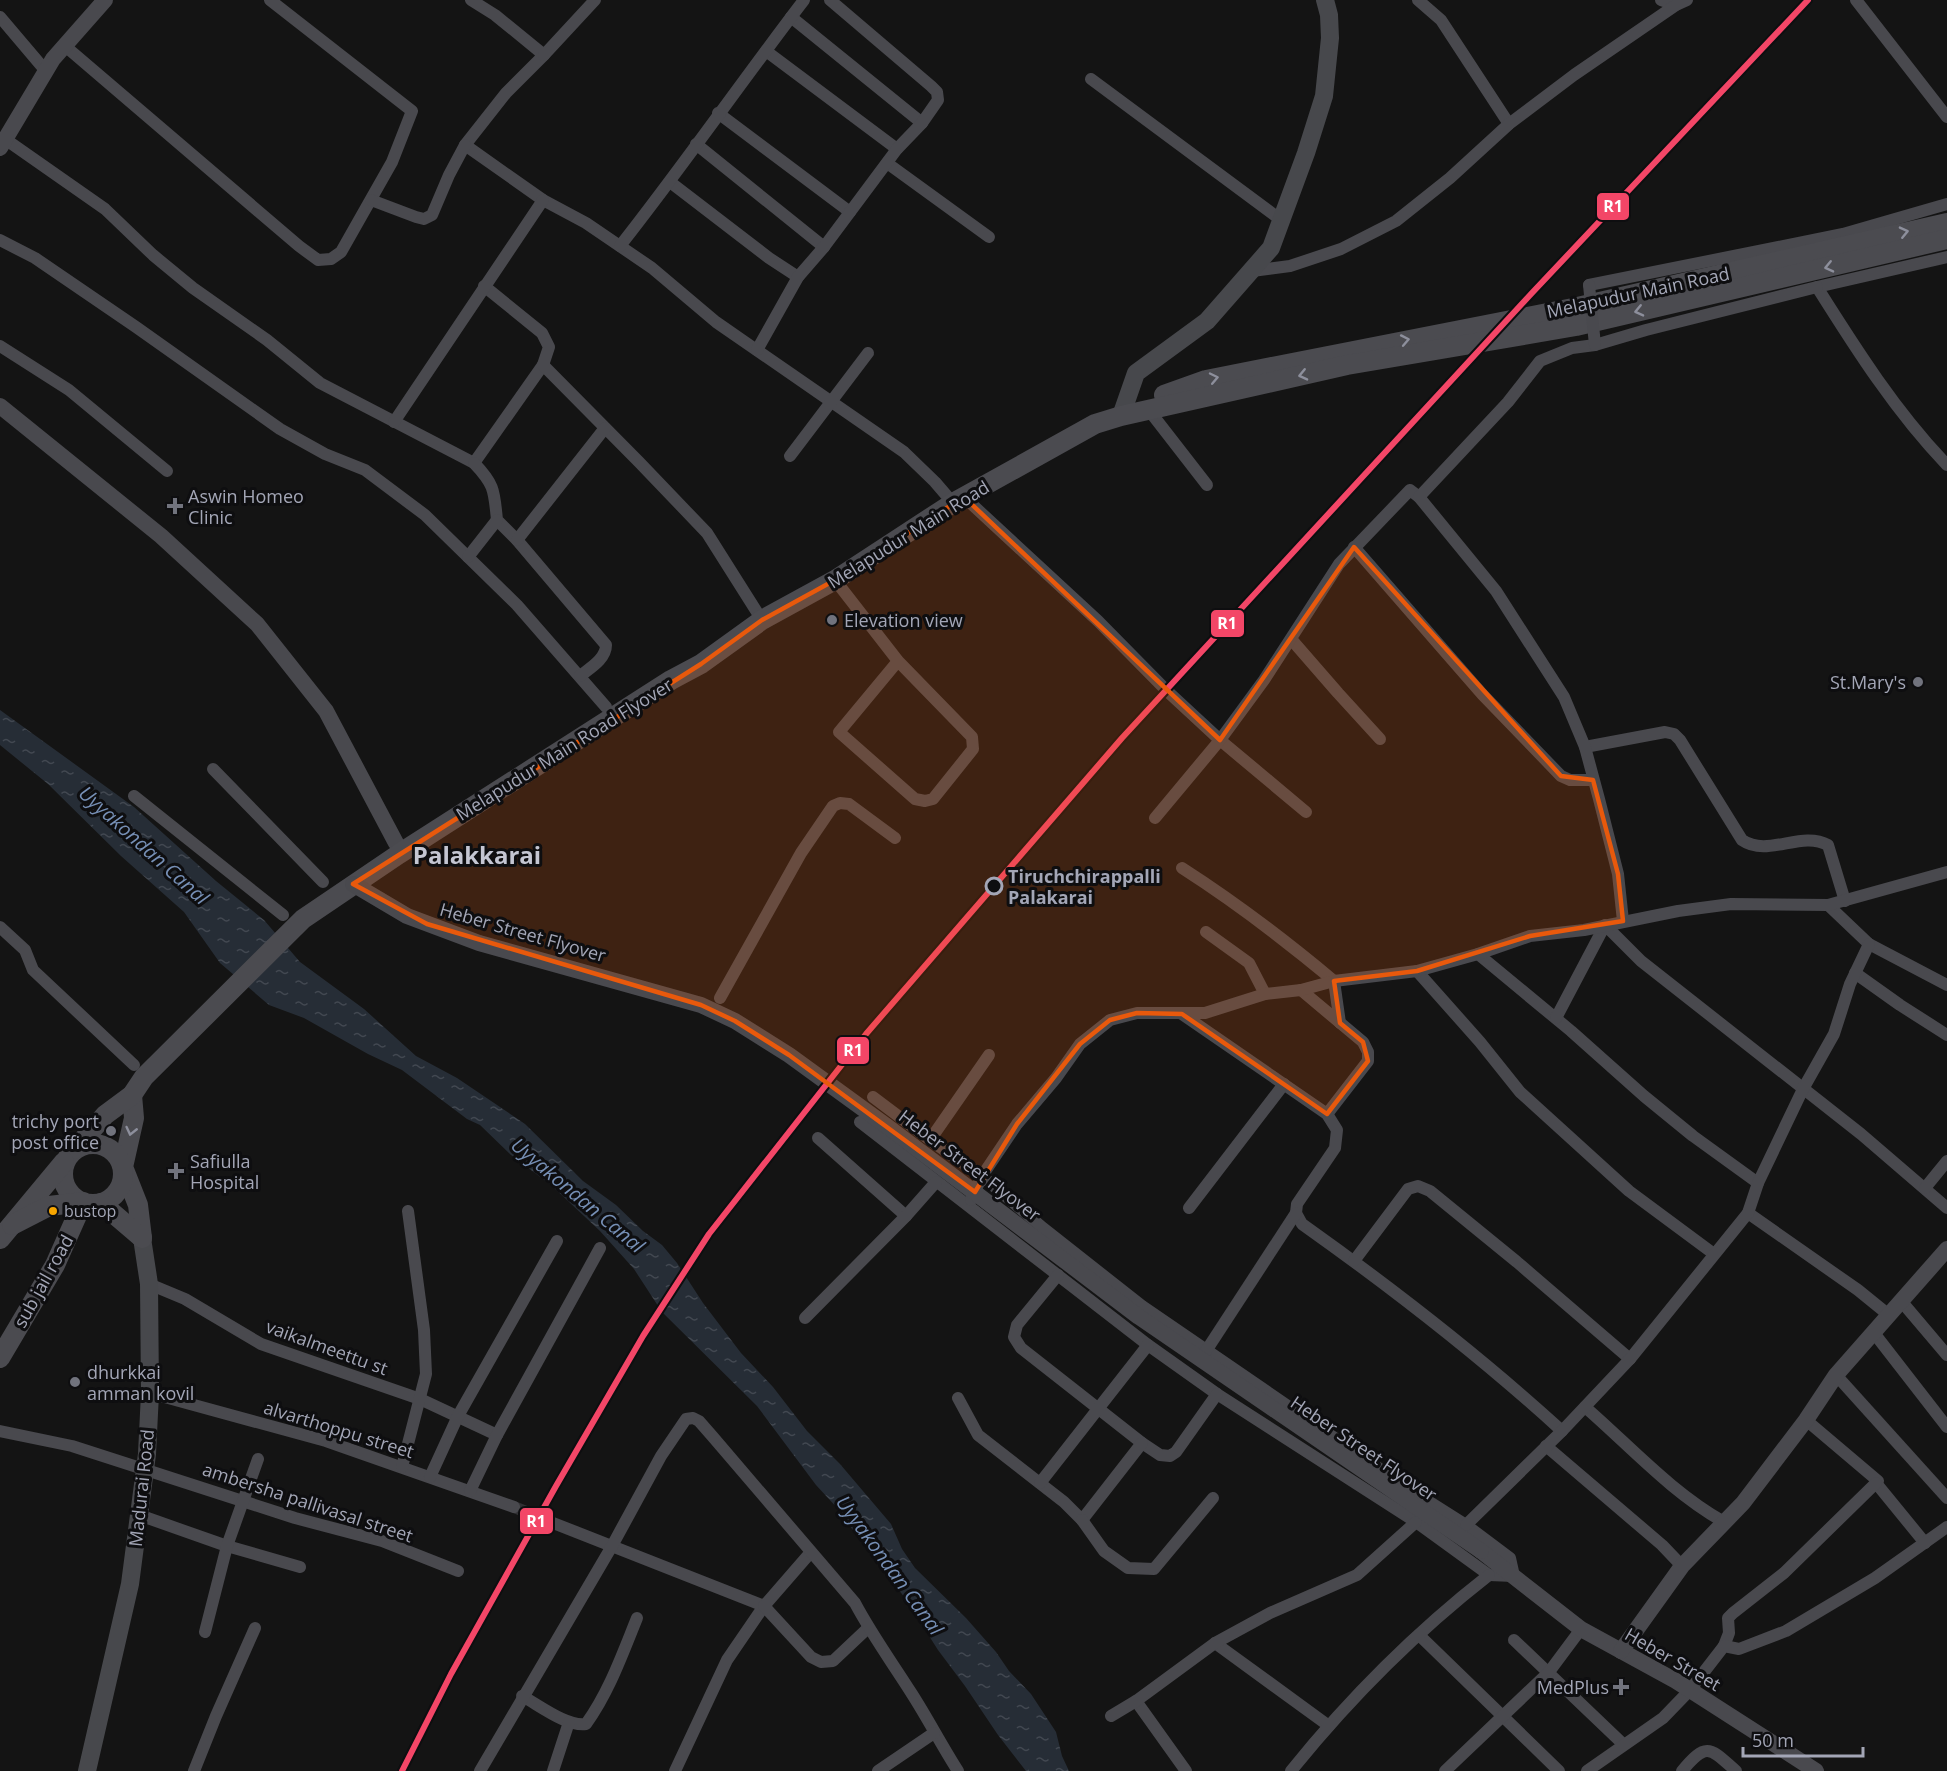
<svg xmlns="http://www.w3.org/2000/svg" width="1947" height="1771" font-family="'Open Sans',sans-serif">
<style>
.water{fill:url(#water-ripples)}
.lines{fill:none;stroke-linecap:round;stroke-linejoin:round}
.minor-tunnel{stroke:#313134;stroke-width:12;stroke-dasharray:12 6;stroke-linecap:butt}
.minor{stroke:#49494e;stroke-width:12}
.tertiary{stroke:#49494e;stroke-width:16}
.secondary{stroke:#47484c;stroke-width:18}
.primary{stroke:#4b4b50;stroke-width:20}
.minor-bridge{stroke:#49494e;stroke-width:12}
.tertiary-bridge{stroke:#49494e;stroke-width:16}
.rail-1-casing{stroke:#0e0e10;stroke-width:10}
.rail-1{stroke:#f34667;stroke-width:6}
.oneway{stroke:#8d8f9c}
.marked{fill:#e8590c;fill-opacity:0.2;stroke:#e8590c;stroke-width:4.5;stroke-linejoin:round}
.poi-dot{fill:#71737d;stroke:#0e0e10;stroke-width:2}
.stop-dot{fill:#0e0e10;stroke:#a3a6b6;stroke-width:3}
.bus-dot{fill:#f7a600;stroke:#0e0e10;stroke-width:2}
.labels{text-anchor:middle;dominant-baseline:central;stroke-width:6;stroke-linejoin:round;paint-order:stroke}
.bus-label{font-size:16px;fill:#a3a6b6;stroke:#0e0e10;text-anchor:start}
.street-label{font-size:18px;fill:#a3a6b6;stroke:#0e0e10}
.poi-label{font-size:18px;fill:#a3a6b6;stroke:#0e0e10;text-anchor:start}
.stop-label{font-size:18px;font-weight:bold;fill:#a3a6b6;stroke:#0e0e10;text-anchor:start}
.water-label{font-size:20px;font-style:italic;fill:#768fb5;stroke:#0e0e10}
.district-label{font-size:24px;font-weight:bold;fill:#c4c6d2;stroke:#0e0e10}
.line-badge{stroke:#0e0e10;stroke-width:2}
.badge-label{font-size:16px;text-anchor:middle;font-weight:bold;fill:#fff}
</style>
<defs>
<pattern id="water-ripples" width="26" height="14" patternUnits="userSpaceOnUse" patternTransform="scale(1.5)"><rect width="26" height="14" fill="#262d36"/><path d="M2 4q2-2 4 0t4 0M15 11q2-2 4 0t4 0" fill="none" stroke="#424851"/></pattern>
</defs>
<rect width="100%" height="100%" fill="#141414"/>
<polygon class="water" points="0,710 134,807 216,881 264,920 300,962 364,1009 416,1056 457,1078 525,1124 583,1181 616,1205 643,1231 662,1245 677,1263 703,1303 741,1353 773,1387 807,1431 840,1464 891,1524 902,1549 915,1568 966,1618 996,1652 1009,1671 1031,1694 1056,1732 1062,1756 1069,1771 1026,1771 998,1735 965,1686 938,1650 905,1598 843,1517 840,1511 816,1485 757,1406 662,1312 634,1269 600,1231 551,1185 511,1155 480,1125 467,1119 402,1070 368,1054 304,1018 269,1005 220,963 184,912 121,856 48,784 0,745"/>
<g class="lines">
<polyline class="minor-tunnel" points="514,1507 548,1521"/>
<g class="minor">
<polyline points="471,0 495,15 544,55 506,93 465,145 543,200 586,223 652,268 716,322 904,452 935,482 953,503"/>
<polyline points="1418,0 1441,20 1509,124"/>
<polyline points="1661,0 1676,5"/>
<polyline points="1856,0 1947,117"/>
<polyline points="0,17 45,70"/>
<polyline points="791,17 922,123"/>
<polyline points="65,46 299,246 318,260 331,259 341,252 392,162 412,111 270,0"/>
<polyline points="766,51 897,149"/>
<polyline points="544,55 595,0"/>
<polyline points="1091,79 1281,220"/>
<polyline points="718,113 850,212"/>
<polyline points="5,139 105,209 153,255 193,288 267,340 320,383 474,463 543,365"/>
<polyline points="696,144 824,247"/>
<polyline points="887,163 989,237"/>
<polyline points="670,182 769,258 798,277"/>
<polyline points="371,200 416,217 424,219 432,215 449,175 465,145"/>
<polyline points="0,240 35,258 136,327 280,429 325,454 365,470 425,515 517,605 606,707"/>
<path d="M 620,246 C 683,166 742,81 804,0"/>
<path d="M 1947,257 L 1817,287 C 1856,349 1896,412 1947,465"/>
<polyline points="1252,271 1290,266 1341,249 1396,221 1450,178 1509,124 1574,75 1676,5 1687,0"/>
<polyline points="1589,285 1843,234 1947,204"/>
<polyline points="484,286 542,333 549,347 543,365 639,462 707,533 762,620"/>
<polyline points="0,346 69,390 167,471"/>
<polyline points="757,350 798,277 824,247 897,149 922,123 938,100 937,92 931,86 830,0"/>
<polyline points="1148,409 1207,485"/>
<polyline points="394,422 543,200"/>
<polyline points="790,456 868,353"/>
<path d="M 474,463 C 495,485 494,491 497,520 L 517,540 L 606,645 C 606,659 590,668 580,676"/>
<polyline points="964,497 1098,621 1166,690 1220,740 1306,812"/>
<polyline points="517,540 605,428"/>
<polyline points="1354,547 1482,694 1561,776 1570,780 1593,780"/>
<polyline points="468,557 497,520"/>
<polyline points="835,580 898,661 972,737 973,749 933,799 925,801 915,799 839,732 898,661"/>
<polyline points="1291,639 1338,693 1380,739"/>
<path d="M 1585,747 L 1665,732 L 1674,734 L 1680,740 L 1742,840 C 1768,858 1801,830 1828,845 L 1845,901"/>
<polyline points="213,769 323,882"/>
<polyline points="134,796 283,915"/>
<polyline points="1155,818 1220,740 1264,680 1339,564 1410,490 1419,497"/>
<path d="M 1182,868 C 1235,902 1285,940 1334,981 L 1340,1023"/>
<polyline points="1828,905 1869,944 1947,985"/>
<polyline points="1623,921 1618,874 1599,799 1585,747 1564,697 1496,591 1419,497 1508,402 1540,361 1572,348 1595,345 1646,330 1817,287"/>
<polyline points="0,927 25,950 33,970 134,1065"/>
<polyline points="1206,932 1249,963 1265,994"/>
<polyline points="1478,954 1571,1031 1644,1096 1693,1136 1758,1183"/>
<polyline points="1417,971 1480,1042 1520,1092 1629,1191 1714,1254"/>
<polyline points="1855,973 1900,1005 1947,1035"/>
<polyline points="1301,990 1363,1042 1368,1052 1368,1061 1327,1114"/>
<polyline points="720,998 801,853 833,806 840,803 849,804 895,838"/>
<path d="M 1182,1014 L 1327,1114 L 1337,1130 L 1335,1148 L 1297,1204 L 1296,1213 L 1302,1224 C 1392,1288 1480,1356 1562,1431"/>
<polyline points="1556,1018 1605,925 1641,961 1861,1134 1947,1208"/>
<polyline points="860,1122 1148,1345 1217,1394 1416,1522 1489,1575 1514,1576 1510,1558 1466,1525 1406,1487 1142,1306 1043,1228 982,1176 930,1140 873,1097"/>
<polyline points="818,1138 906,1216"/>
<polyline points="930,1140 989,1055"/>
<polyline points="1925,1188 1947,1161"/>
<polyline points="971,1200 982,1176 1017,1124 1056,1078 1080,1044 1110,1020 1137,1013 1205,1013 1265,994 1301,990 1334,981 1417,971 1478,954 1530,936 1584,930 1678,911 1731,904 1828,905 1947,872"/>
<polyline points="1189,1208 1284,1084"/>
<polyline points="1748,1213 1858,1290 1890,1316"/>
<polyline points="1354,1261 1408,1189 1418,1186 1430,1191 1517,1262 1630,1359"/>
<polyline points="1058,1275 1017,1325 1014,1337 1021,1348 1142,1443 1160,1455 1170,1456 1176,1452 1217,1394"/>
<polyline points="149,1284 185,1299 261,1344 420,1399 497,1435"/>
<polyline points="1902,1302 1947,1355"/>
<polyline points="805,1318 906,1216 936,1182"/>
<polyline points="1874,1333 1947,1427"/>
<polyline points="1206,1351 1296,1213"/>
<polyline points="1836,1375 1947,1498"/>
<polyline points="150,1393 326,1441 514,1507"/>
<polyline points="958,1398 978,1435 1064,1502 1082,1520 1142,1443"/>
<path d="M 1585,1407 C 1630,1446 1672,1493 1724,1522"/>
<polyline points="1806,1420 1878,1481 1876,1483 1925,1543"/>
<polyline points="0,1431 72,1446 295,1518 382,1541 458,1571"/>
<polyline points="1546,1446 1662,1545 1682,1566"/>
<polyline points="402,1467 426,1374 424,1330 408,1211"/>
<polyline points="430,1477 458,1416 557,1241"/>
<polyline points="1040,1483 1148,1345"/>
<polyline points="470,1491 497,1435 600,1248"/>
<polyline points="139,1515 227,1546 300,1567"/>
<polyline points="1082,1520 1104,1551 1128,1568 1154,1569 1213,1498"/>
<polyline points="548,1521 764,1606 727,1660 675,1771"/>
<polyline points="1466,1525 1562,1431 1630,1359 1748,1213 1758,1183 1803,1089 1834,1034 1850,984 1869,944"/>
<polyline points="811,1552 764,1606 811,1657 821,1662 833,1661 868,1628"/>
<polyline points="205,1632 227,1546 258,1459"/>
<polyline points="1419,1635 1559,1771"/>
<polyline points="1514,1640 1623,1744"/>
<polyline points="1215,1643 1329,1726"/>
<polyline points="1724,1646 1729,1633 1728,1618 1733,1613 1784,1573 1876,1483"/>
<path d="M 522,1696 C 539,1705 567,1727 586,1724 C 609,1692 622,1655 637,1618"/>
<polyline points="1136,1701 1186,1771"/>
<polyline points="1111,1716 1136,1701 1215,1643 1270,1613 1357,1575 1416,1522"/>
<polyline points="194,1771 216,1716 255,1628"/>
<path d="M 480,1771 L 612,1546 L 661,1456 L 686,1419 L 693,1418 L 699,1421 L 713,1437 L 855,1603 C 872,1635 893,1664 912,1694 C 928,1719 942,1746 958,1771"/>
<polyline points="553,1771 569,1722"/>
<polyline points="878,1771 934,1733"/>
<path d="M 1291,1771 C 1349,1699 1416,1632 1489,1575"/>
<polyline points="1445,1771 1549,1672 1581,1629"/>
<polyline points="1587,1771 1663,1718 1690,1690 1724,1646 1739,1649 1786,1631 1875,1578 1947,1527"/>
<path d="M 1682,1771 C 1707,1741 1710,1748 1736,1771"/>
</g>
<g class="tertiary">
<polyline points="0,148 53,59 105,0"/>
<polyline points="0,406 161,536 257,624 326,711 396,843"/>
<polyline points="1481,1551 1581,1629 1676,1681 1816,1771"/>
<polyline points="1621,1651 1682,1566 1743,1503 1806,1420 1836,1375 1947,1249"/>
</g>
<g class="secondary">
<polyline points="1121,416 1136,373 1207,321 1271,248 1306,153 1324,96 1330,38 1329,15 1325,0"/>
<polyline points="87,1771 130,1584 147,1454 150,1393 149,1284 142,1238"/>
</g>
<g class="primary">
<polyline points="1164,395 1206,380 1573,308 1947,223"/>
<polyline points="132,1095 134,1118 123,1167 138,1205 142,1238"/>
<circle cx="93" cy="1174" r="30"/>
<polyline points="75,1149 105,1115 132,1095 144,1077 303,919 399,854 671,680 701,664 762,620 835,580 953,503 1095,424 1121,416 1347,365 1576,326 1947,239"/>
<polyline points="101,1203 142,1238"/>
<polyline points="0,1239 64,1162"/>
<polyline points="0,1358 55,1265 83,1202 49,1206 12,1225"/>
</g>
<polyline class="minor-bridge" points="1589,285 1595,345"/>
<polyline class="tertiary-bridge" points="353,884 407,916 479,943 701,1005 735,1021 789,1055 888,1127 1139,1317 1481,1551"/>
<g class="rail-1-casing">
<polyline id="rail-1" points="402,1771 451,1674 556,1486 643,1336 709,1234 866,1034 1122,738 1531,294 1808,0"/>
</g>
<use href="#rail-1" class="rail-1"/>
</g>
<defs><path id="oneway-chevron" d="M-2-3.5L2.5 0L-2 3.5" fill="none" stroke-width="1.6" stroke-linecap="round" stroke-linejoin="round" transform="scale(1.5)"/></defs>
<g class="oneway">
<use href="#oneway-chevron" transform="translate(1904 232) rotate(-13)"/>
<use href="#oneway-chevron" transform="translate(1829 267) rotate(167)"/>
<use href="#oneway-chevron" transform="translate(1639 311) rotate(167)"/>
<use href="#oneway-chevron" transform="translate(1405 340) rotate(-11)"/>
<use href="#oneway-chevron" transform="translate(1303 375) rotate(167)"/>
<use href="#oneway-chevron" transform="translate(1214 378) rotate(-12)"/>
<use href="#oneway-chevron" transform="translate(131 1131) rotate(103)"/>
</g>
<path class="marked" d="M 964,497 L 1220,740 L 1354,547 L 1561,776 L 1593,780 L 1618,874 L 1623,921 L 1530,936 L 1417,971 L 1334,981 L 1340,1023 L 1363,1042 L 1368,1061 L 1327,1114 L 1182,1014 L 1137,1013 L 1110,1020 L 1080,1044 L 1017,1124 L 975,1192 L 789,1055 L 735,1021 L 701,1005 L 427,924 L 353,884 L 701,664 L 762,620 L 835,580 Z"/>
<g class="poi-dot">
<path d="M172 497h6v6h6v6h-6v6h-6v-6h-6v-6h6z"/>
<circle cx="832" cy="620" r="6"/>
<circle cx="1918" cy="682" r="6"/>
<circle cx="111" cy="1131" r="6"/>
<path d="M173 1162h6v6h6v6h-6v6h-6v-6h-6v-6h6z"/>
<circle cx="75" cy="1382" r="6"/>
<path d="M1618 1678h6v6h6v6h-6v6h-6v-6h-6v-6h6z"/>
</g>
<circle class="stop-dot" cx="994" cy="886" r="8"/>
<circle class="bus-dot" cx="53" cy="1211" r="5"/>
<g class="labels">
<g class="bus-label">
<text x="64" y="1211">bustop</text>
</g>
<g class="street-label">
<text transform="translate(1638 292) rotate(-12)">Melapudur Main Road</text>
<text transform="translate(908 534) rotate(-32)">Melapudur Main Road</text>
<text transform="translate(564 749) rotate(-32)">Melapudur Main Road Flyover</text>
<text transform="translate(523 932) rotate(16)">Heber Street Flyover</text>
<text transform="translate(970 1165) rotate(37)">Heber Street Flyover</text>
<text transform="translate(43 1281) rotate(-61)">sub jail road</text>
<text transform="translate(327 1347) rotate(20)">vaikalmeettu st</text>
<text transform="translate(339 1429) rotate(17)">alvarthoppu street</text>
<text transform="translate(1364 1448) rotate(34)">Heber Street Flyover</text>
<text transform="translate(141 1488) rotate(-84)">Madurai Road</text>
<text transform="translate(308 1502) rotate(18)">ambersha pallivasal street</text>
<text transform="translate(1673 1659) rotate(30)">Heber Street</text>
</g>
<g class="poi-label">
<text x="188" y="496">Aswin Homeo<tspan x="188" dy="21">Clinic</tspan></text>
<text x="844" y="620">Elevation view</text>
<text x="1906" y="682" text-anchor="end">St.Mary's</text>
<text x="99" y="1121" text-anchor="end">trichy port<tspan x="99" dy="21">post office</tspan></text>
<text x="190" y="1161">Safiulla<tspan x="190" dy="21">Hospital</tspan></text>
<text x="87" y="1372">dhurkkai<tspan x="87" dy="21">amman kovil</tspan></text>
<text x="1609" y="1687" text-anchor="end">MedPlus</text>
</g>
<g class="stop-label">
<text x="1008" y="876">Tiruchchirappalli<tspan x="1008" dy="21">Palakarai</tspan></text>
</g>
<g class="water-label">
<text transform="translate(144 845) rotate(42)">Uyyakondan Canal</text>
<text transform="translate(578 1195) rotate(40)">Uyyakondan Canal</text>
<text transform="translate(890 1565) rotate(54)">Uyyakondan Canal</text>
</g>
<g class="district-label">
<text x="477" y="854">Palakkarai</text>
</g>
</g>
<g class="line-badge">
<rect x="1596" y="192" width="34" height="29" rx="6" fill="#f34667"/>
<rect x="1210" y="609" width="35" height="29" rx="6" fill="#f34667"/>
<rect x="836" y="1036" width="34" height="29" rx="6" fill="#f34667"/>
<rect x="519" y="1507" width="35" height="28" rx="6" fill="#f34667"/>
</g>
<g class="badge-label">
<text x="1613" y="212">R1</text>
<text x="1227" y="629">R1</text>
<text x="853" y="1056">R1</text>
<text x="536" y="1527">R1</text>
</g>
<path d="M1743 1747v9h120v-9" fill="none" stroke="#a3a6b6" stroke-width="3"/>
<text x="1752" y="1747" font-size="18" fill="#a3a6b6" stroke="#0e0e10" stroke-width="4.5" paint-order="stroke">50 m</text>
</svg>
